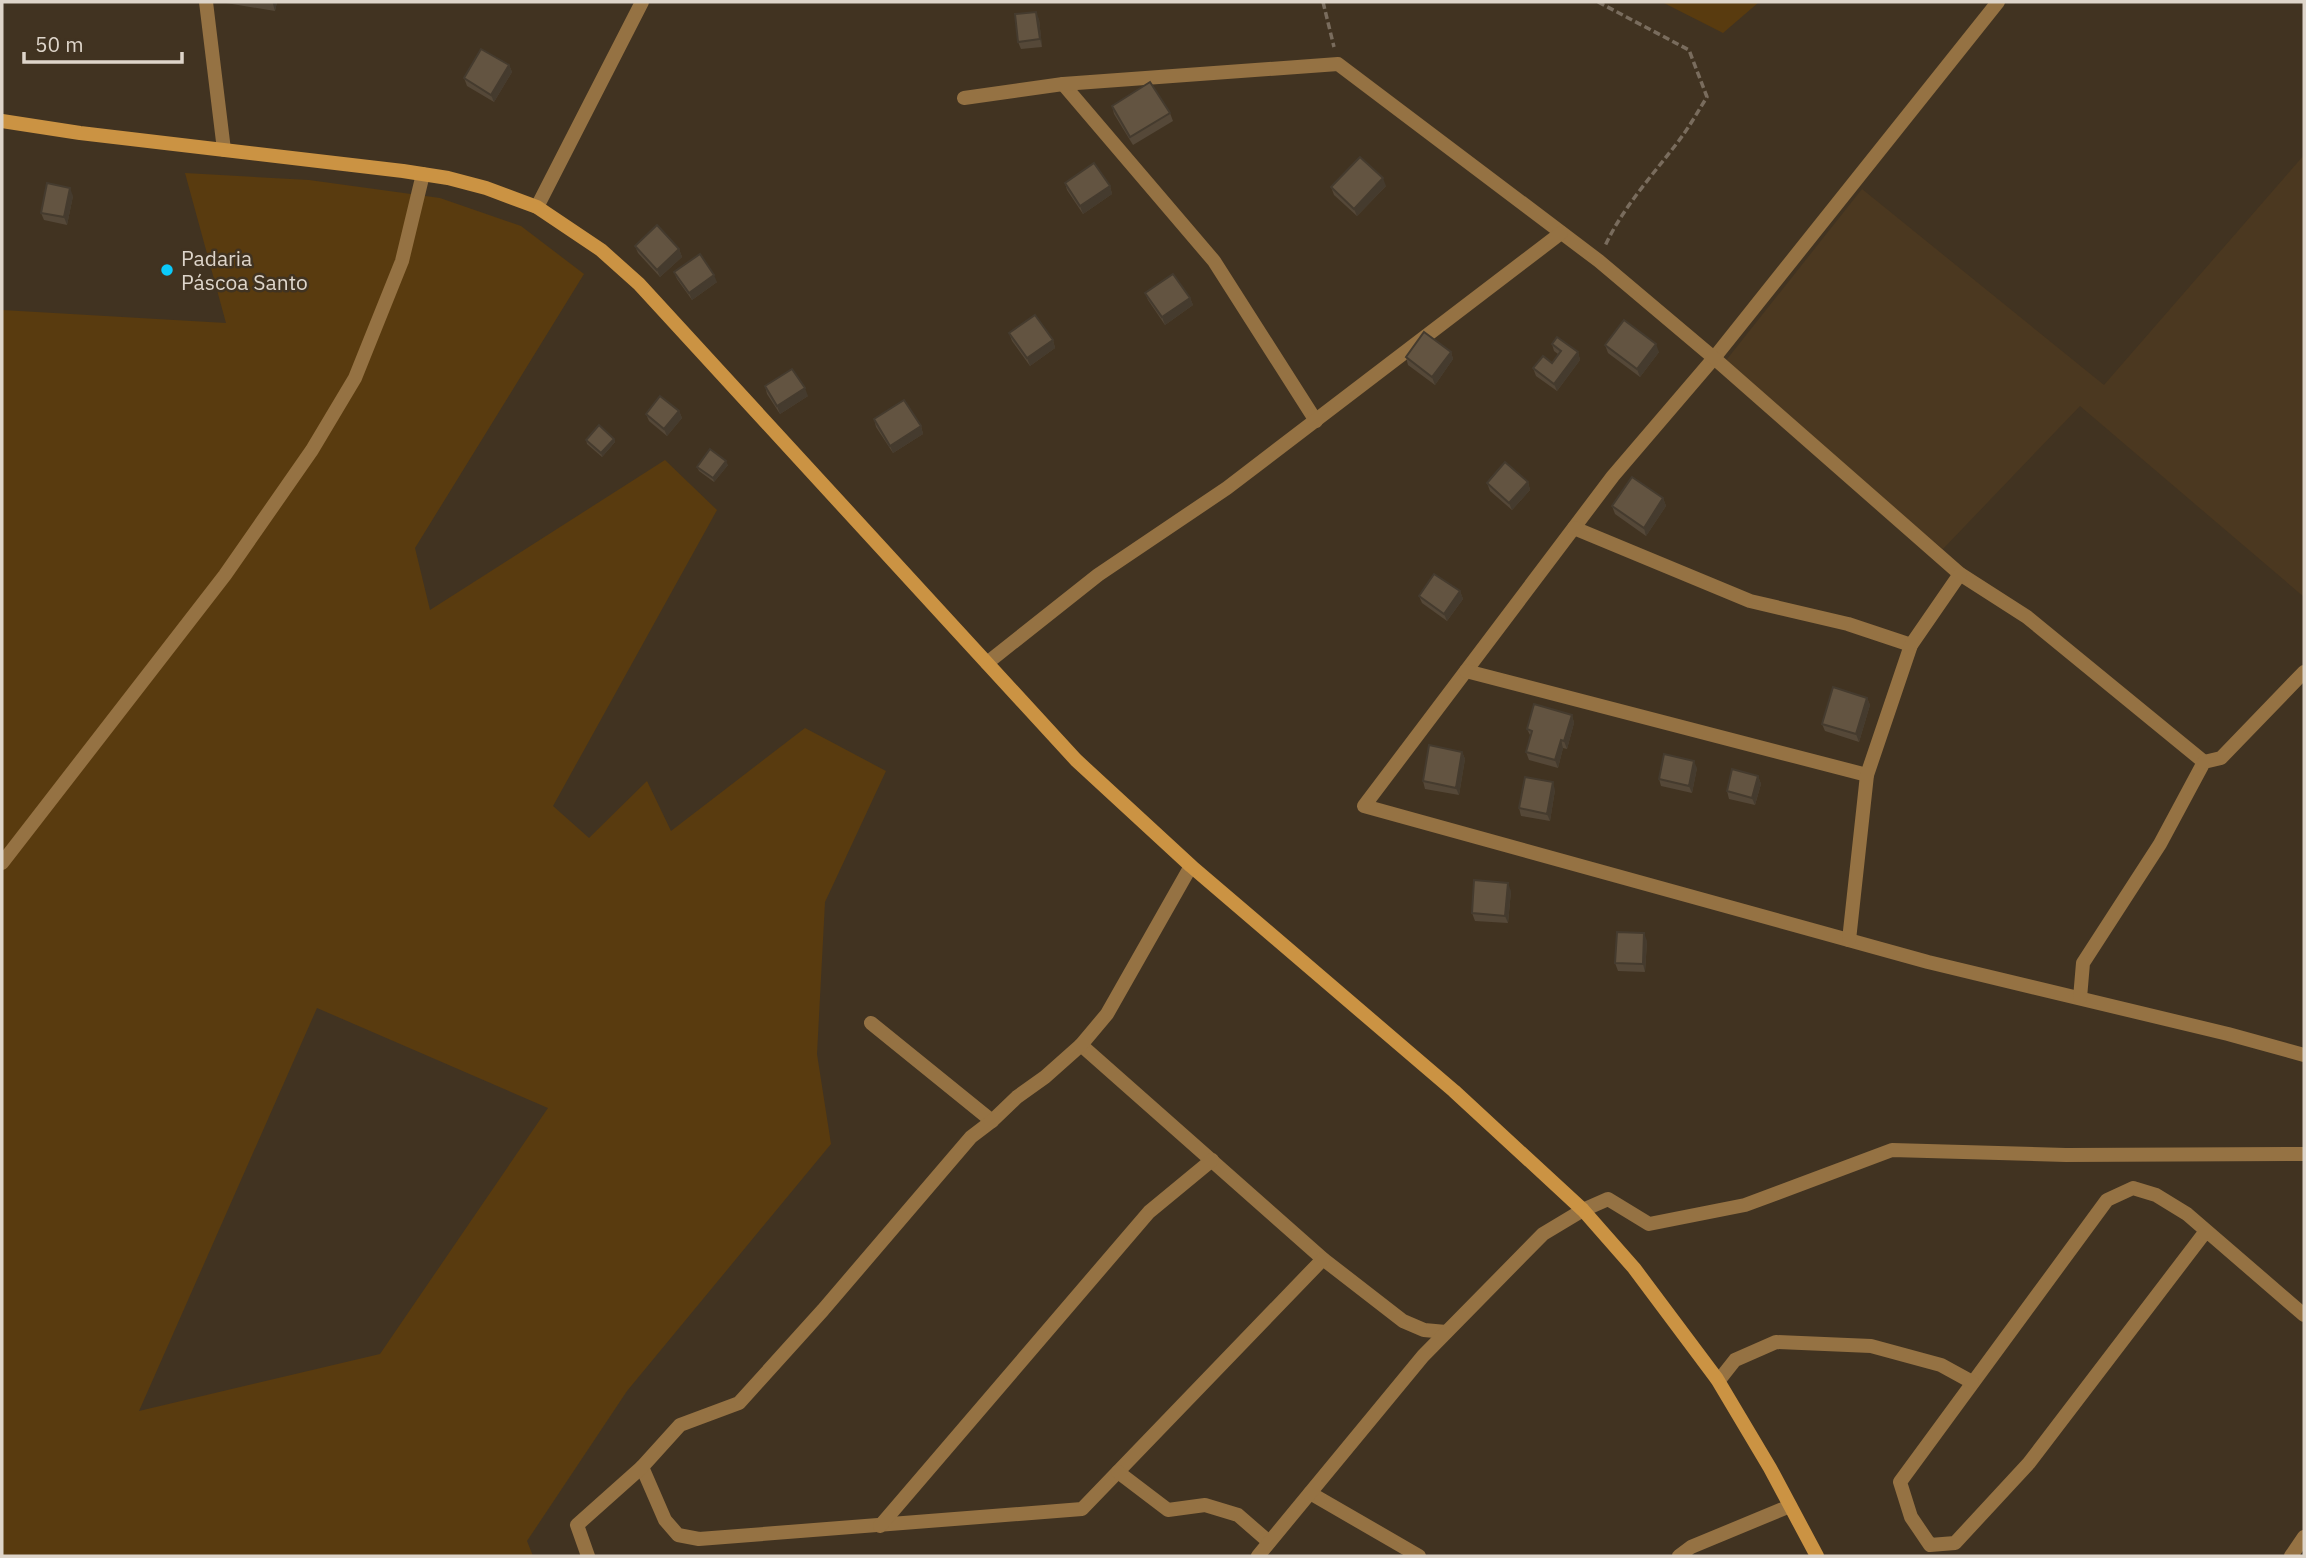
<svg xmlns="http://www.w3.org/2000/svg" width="2306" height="1558" font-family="'IBM Plex Sans',sans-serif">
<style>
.built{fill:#4b3820}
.green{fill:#593b0f;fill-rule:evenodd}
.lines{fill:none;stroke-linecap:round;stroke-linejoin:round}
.path{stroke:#796c5d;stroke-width:3.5;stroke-dasharray:7 3.5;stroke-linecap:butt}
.street{stroke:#957243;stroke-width:14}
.secondary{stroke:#cb9343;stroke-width:14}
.wall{fill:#554838}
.shaded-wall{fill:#453b2e}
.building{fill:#635441;stroke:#453b2e;stroke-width:2}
.poi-dot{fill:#0bcafa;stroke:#413321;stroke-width:2.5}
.labels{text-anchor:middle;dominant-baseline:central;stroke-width:5;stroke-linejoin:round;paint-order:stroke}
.poi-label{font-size:21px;fill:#ded5ca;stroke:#413321;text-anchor:start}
</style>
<rect width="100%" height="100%" fill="#413321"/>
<polygon class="built" points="2304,155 2304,597 2080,406 1943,549 1720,368 1862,189 2104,385"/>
<g class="green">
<polygon points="1662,2 1759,2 1723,33"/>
<path d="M 185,173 L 309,180 L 440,198 L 521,226 L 584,274 L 415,548 L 430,610 L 665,460 L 717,510 L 553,806 L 589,838 L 647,781 L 671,831 L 805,728 L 886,771 L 825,902 L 817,1054 L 831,1144 L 627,1391 L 527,1541 L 533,1556 L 2,1556 L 2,310 L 226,323 ZM 317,1008 L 548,1108 L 380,1354 L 139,1411 Z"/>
</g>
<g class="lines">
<g class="path">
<polyline points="1323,2 1334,47"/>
<path d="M 1598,2 L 1689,50 L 1707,97 C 1697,113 1687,131 1674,147 C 1650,178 1622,209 1605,246"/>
</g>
<g class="street">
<polyline points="206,2 224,150"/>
<polyline points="1998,2 1714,358 1613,476 1364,806 1928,962 2228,1034 2304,1055"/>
<polyline points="1063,84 1214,261 1316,421"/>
<polyline points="964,98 1063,84 1338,64 1599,261 1714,358 1960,574 2027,617 2204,762"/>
<polyline points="537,207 642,2"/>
<polyline points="1574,528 1750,601 1848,624 1911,645"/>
<polyline points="987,663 1098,575 1227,488 1561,233"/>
<polyline points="1466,671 1867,775"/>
<polyline points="2,863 225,575 312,450 355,378 402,261 423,174"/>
<polyline points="1849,940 1867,775 1911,645 1960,574"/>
<polyline points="2080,998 2083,963 2160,844 2204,762 2221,758 2304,672"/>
<polyline points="871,1023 992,1121"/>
<polyline points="1081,1045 1323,1259 1403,1321 1424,1330 1446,1332"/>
<polyline points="2206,1231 2029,1463 1955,1543 1930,1545 1911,1517 1900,1482 2107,1200 2133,1188 2156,1195 2187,1214 2304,1315"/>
<polyline points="1717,1379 1720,1379 1735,1360 1776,1342 1871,1346 1941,1365 1972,1382"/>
<polyline points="642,1467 665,1520 678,1535 699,1539 1082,1509 1323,1259"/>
<polyline points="1118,1472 1168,1510 1205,1505 1238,1515 1269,1542"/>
<polyline points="1310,1493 1419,1556"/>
<polyline points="880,1526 1149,1212 1212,1160"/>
<polyline points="588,1556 577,1525 642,1467 680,1425 739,1403 823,1310 971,1137 992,1121 1017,1097 1045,1077 1081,1045 1107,1014 1191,866"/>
<polyline points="1258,1556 1423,1356 1543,1234 1583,1210 1608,1199 1649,1224 1745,1205 1892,1150 2066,1155 2304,1154"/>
<polyline points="1679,1556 1691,1547 1790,1506"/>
<polyline points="2291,1556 2304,1537"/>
</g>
<polyline class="secondary" points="2,121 80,133 403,171 448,178 486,188 537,207 601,250 639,284 1076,760 1191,866 1454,1091 1583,1210 1634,1268 1717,1379 1770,1468 1817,1556"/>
</g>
<g class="wall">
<polygon points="220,2 277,2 275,11"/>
<polygon points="1039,19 1042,47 1021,49 1018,42"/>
<polygon points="509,65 512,72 494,102 467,86 464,78"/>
<polygon points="1112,106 1170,113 1173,121 1133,145 1114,114"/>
<polygon points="1065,183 1110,186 1112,194 1083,214 1067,190"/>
<polygon points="1386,186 1357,216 1334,195 1331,187"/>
<polygon points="73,196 67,225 44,220 41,213"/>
<polygon points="635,246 679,249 682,257 660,277 638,253"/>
<polygon points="674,272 717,282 692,300 677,279"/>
<polygon points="1145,293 1190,298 1193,305 1165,325 1148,300"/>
<polygon points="1009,333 1053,340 1055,348 1030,366 1012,341"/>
<polygon points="1552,344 1578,352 1580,360 1557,391 1536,376 1533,368 1552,363 1558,354 1554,351"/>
<polygon points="1605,345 1659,352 1640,377 1608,353"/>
<polygon points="1451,352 1453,359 1435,385 1408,365 1406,357"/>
<polygon points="765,386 808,396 780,414 767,394"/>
<polygon points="679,411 682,418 667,436 649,421 646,414"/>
<polygon points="874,419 921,426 923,434 893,453 876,427"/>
<polygon points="614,439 615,442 602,457 587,444 586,440"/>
<polygon points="728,465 714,482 699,471 697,467"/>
<polygon points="1528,482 1530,490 1512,510 1490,491 1487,483"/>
<polygon points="1663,498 1666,506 1646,536 1615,514 1612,506"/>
<polygon points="1460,591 1463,599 1447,621 1422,603 1419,596"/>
<polygon points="1867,698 1870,705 1859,742 1825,731 1822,724"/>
<polygon points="1572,715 1574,723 1567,749 1563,748 1558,768 1529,760 1526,752 1531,737 1527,729"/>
<polygon points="1462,752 1465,759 1459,795 1425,789 1423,781"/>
<polygon points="1697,768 1692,793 1661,786 1659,779"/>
<polygon points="1758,776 1761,784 1755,805 1729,799 1727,791"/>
<polygon points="1555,790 1550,821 1521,816 1519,808"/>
<polygon points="1511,891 1508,923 1475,921 1472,913"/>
<polygon points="1647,941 1645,972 1618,971 1615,963"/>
</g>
<g class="shaded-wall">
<polygon points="273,2 277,2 275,11 273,4"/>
<polygon points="1036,12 1039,19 1042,47 1040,39"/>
<polygon points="509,65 512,72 494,102 491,95"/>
<polygon points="1383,178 1386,186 1357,216 1354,209"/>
<polygon points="1110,186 1112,194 1083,214 1080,206"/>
<polygon points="70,188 73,196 67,225 64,217"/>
<polygon points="679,249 682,257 660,277 657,270"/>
<polygon points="714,275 717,282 692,300 689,293"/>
<polygon points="1190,298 1193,305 1165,325 1162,317"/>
<polygon points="1053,340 1055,348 1030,366 1027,358"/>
<polygon points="1656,344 1659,352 1640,377 1637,369"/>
<polygon points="1451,352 1453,359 1435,385 1432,377"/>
<polygon points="1578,352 1580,360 1557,391 1554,384"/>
<polygon points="805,388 808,396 780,414 777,406"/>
<polygon points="679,411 682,418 667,436 664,429"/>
<polygon points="921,426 923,434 893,453 890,446"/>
<polygon points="614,439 615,442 602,457 601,453"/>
<polygon points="726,461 728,465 714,482 713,478"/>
<polygon points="1528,482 1530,490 1512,510 1509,503"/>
<polygon points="1663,498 1666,506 1646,536 1644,528"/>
<polygon points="1460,591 1463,599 1447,621 1444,614"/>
<polygon points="1867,698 1870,705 1859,742 1856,734"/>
<polygon points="1572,715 1574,723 1567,749 1564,741"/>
<polygon points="1561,740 1563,748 1558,768 1555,760"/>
<polygon points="1462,752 1465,759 1459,795 1456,788"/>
<polygon points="1694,761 1697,768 1692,793 1689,786"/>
<polygon points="1758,776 1761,784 1755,805 1752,798"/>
<polygon points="1553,782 1555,790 1550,821 1547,814"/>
<polygon points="1508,883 1511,891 1508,923 1505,916"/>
<polygon points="1644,933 1647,941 1645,972 1643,964"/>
</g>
<g class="building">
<polygon points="1036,12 1040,39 1018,42 1015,14"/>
<polygon points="481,49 509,65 491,95 464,78"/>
<polygon points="1150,82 1170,113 1130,137 1112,106"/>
<polygon points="1360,157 1383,178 1354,209 1331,187"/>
<polygon points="1094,163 1110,186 1080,206 1065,183"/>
<polygon points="47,183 70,188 64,217 41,213"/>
<polygon points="657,225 679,249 657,270 635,246"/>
<polygon points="700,254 714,275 689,293 674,272"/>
<polygon points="1173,274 1190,298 1162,317 1145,293"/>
<polygon points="1035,315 1053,340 1027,358 1009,333"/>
<polygon points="1624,320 1656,344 1637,369 1605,345"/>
<polygon points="1424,332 1451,352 1432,377 1406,357"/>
<polygon points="1557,337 1578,352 1554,384 1533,368 1543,356 1552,363 1561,351 1552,344"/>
<polygon points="792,369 805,388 777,406 765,386"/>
<polygon points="660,396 679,411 664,429 646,414"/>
<polygon points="904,400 921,426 890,446 874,419"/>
<polygon points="599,425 614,439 601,453 586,440"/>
<polygon points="710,449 726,461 713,478 697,467"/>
<polygon points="1505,462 1528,482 1509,503 1487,483"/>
<polygon points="1632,477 1663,498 1644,528 1612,506"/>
<polygon points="1434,574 1460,591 1444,614 1419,596"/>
<polygon points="1833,687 1867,698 1856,734 1822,724"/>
<polygon points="1534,704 1572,715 1564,741 1561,740 1555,760 1526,752 1532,731 1527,729"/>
<polygon points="1429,745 1462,752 1456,788 1423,781"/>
<polygon points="1664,754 1694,761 1689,786 1659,779"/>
<polygon points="1732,769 1758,776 1752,798 1727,791"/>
<polygon points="1525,777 1553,782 1547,814 1519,808"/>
<polygon points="1474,880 1508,883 1505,916 1472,913"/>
<polygon points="1617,932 1644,933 1643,964 1615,963"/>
</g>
<circle class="poi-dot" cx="167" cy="270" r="7"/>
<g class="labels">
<g class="poi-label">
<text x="181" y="258">Padaria<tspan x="181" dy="24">Páscoa Santo</tspan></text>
</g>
</g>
<rect width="2306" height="1558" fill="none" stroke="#ded5ca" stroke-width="7"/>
<path d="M24 52v10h158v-10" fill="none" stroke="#ded5ca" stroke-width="3.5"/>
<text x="35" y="52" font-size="21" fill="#ded5ca" stroke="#413321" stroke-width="5" paint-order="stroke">50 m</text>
</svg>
